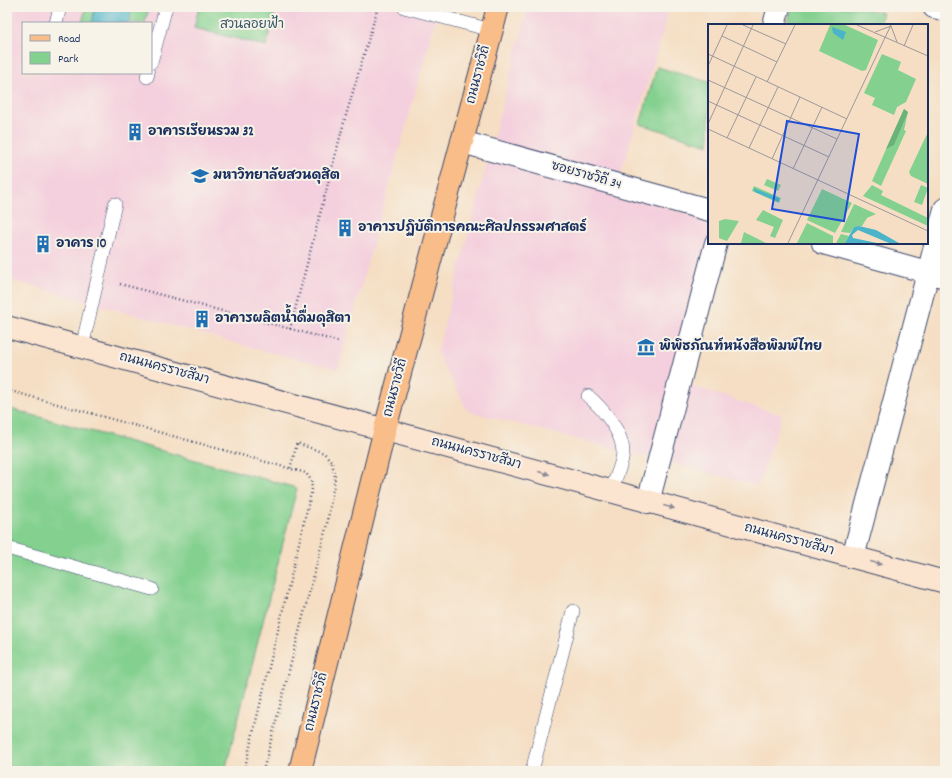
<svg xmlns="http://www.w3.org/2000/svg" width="952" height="778" font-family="Dekko,'Playpen Sans Thai',sans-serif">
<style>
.built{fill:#f4cfdd;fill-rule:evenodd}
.green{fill:#83d08f;stroke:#4f8076}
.water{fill:#4bb4c9;stroke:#337294}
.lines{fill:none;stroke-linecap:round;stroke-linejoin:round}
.lane-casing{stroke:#3c496d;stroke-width:14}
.street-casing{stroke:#3c496d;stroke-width:24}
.secondary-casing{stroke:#3c496d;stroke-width:24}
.primary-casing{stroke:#3c496d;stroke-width:24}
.path{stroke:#3c496d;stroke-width:2.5;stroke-dasharray:1 3;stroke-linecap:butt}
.lane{stroke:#fff;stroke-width:13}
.street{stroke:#fff;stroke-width:22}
.secondary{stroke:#fce5d0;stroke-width:22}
.primary{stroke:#f8bd89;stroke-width:22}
.oneway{fill:#8c8a97}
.labels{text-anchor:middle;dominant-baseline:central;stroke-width:4;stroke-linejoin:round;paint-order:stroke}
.park-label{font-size:13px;fill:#35576a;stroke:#f7f3e8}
.street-label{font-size:13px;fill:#1b2f5e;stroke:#f7f3e8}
.poi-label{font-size:13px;font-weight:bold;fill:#1b2f5e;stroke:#f7f3e8;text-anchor:start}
.inset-road{fill:none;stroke:#9e989b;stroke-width:1}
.view{fill:#1d4ed8;fill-opacity:0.15;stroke:#1d4ed8;stroke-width:2}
.inset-edge{fill:none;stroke:#1b2f5e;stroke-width:2}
</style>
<rect width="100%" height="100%" fill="#f7f3e8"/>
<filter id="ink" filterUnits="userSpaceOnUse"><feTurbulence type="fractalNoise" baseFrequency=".025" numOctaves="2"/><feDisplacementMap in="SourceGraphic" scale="8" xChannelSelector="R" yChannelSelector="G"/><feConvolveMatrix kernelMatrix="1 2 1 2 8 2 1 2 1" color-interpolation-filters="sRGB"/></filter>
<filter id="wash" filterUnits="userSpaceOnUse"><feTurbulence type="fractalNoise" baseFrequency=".012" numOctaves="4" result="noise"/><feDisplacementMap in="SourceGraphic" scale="16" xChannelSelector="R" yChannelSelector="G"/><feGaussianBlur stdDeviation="0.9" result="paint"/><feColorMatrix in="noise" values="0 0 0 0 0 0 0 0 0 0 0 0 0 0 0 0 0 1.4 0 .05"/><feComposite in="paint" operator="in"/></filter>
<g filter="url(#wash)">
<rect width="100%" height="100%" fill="#f5dec3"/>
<g class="built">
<path d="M 7,7 L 439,7 L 338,369 L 260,350 L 7,279 ZM 23,23 L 151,23 L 151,73 L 23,73 Z"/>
<polygon points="528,7 670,7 616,191 709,221 709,243 726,243 691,386 782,415 758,486 468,411 437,353"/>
</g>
<g class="green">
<polygon points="86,7 149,7 145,23 82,23"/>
<polygon points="199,7 276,7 266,46 194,28"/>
<polygon points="792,7 861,7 883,13 879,25 787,25"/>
<polygon points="657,67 709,82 709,145 640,124"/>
<polygon points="7,408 297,488 225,771 7,771"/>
</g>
<polygon class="water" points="95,7 132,7 129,23 92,23"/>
</g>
<g filter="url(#ink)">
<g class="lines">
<g class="lane-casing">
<g id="lane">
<polyline points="404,7 491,30"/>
<polyline points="56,23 60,7"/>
<polyline points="151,62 166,7"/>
<polyline points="147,77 148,73"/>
<polyline points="82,347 115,204"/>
<path d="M 588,396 C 603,409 623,432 623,453 C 622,465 615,479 611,491"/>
<polyline points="7,548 152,589"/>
<polyline points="532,771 573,611"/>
</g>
</g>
<g class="street-casing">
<g id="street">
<polyline points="934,7 945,10"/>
<polyline points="774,25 779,7"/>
<polyline points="462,142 709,210"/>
<polyline points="823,243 945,277"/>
<polyline points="648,502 716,243"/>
<polyline points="853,557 945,209"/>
</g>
</g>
<g class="secondary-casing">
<polyline id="secondary" points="7,327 945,582"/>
</g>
<g class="primary-casing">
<polyline id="primary" points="300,771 385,429 498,7"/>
</g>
<g class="path">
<polyline points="120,284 340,342"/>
<polyline points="290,329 344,122 378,7"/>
<polyline points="7,390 306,473 311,480 312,489 244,771"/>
<polyline points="263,771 327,524 335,478 332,462 324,453 297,443 290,469"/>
</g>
<use href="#lane" class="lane"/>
<use href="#street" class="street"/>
<use href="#secondary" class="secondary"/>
<use href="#primary" class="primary"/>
</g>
<defs><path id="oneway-solid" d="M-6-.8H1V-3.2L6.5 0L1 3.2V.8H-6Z"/></defs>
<g class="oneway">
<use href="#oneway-solid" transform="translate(544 473) rotate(15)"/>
<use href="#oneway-solid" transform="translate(669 507) rotate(15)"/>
<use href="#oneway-solid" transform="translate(876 563) rotate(15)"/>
</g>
</g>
<defs>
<g id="building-bare" transform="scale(1.38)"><path d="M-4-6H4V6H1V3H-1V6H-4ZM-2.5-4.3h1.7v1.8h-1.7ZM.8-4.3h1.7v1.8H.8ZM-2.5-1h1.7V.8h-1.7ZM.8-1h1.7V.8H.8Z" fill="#1f6fb2" stroke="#f7f3e8" stroke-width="2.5" paint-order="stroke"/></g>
<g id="university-bare" transform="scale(1.38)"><path d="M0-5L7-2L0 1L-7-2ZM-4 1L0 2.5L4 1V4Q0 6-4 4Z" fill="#1f6fb2" stroke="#f7f3e8" stroke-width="2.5" paint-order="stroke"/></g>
<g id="museum-bare" transform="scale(1.38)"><path d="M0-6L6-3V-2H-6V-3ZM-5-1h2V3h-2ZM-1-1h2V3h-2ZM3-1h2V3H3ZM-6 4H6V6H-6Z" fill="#1f6fb2" stroke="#f7f3e8" stroke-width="2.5" paint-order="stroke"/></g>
</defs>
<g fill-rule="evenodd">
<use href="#building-bare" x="135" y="132"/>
<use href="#university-bare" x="200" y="176"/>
<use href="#building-bare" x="345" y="228"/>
<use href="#building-bare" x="43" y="244"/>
<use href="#building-bare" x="202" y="319"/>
<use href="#museum-bare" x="646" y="347"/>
</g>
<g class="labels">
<g class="park-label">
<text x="252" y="25">สวนลอยฟ้า</text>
</g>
<g class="street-label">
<text transform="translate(479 75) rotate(-75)">ถนนราชวิถี</text>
<text transform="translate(586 176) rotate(16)">ซอยราชวิถี 34</text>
<text transform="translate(164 369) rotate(15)">ถนนนครราชสีมา</text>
<text transform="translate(396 388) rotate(-75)">ถนนราชวิถี</text>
<text transform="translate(476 454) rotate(15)">ถนนนครราชสีมา</text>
<text transform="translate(789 540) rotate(15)">ถนนนครราชสีมา</text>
<text transform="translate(317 702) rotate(-76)">ถนนราชวิถี</text>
</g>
<g class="poi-label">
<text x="148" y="132">อาคารเรียนรวม 32</text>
<text x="213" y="176">มหาวิทยาลัยสวนดุสิต</text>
<text x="358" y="228">อาคารปฏิบัติการคณะศิลปกรรมศาสตร์</text>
<text x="56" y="244">อาคาร 10</text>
<text x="215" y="319">อาคารผลิตน้ำดื่มดุสิตา</text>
<text x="659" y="347">พิพิธภัณฑ์หนังสือพิมพ์ไทย</text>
</g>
</g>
<g transform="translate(708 24)">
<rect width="220" height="220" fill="#f5dec3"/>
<path d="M 122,1 L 137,1 L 170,16 L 158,46 L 154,47 L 111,27 ZM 174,30 L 193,38 L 190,46 L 208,55 L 198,78 L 189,83 L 186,91 L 164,81 L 167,74 L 156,69 ZM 196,85 L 200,88 L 196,106 L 198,107 L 173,162 L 164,157 ZM 220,108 L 220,160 L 203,152 L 201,148 ZM 59,155 L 73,161 L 70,167 L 56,161 ZM 164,161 L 175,167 L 173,171 L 220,194 L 220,202 L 155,172 ZM 213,161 L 220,164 L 214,181 L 206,178 ZM 46,162 L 73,174 L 71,179 L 44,167 ZM 114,165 L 144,179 L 127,209 L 99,196 ZM 146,180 L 168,190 L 159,194 L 154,202 L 146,203 L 142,209 L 133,208 ZM 55,186 L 75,196 L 67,214 L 62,212 L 66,203 L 48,196 ZM 17,195 L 31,197 L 19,217 L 11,214 L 11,197 ZM 99,199 L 125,212 L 125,219 L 89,219 ZM 36,208 L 58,219 L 33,219 ZM 133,210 L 141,212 L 137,219 L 128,219 Z" fill="#83d08f"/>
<path d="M 196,85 L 200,88 L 186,121 L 178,125 Z" fill="#6ab27a"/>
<path d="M 124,3 L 138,8 L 135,16 L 125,9 ZM 45,164 L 71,174 L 71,178 L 47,168 ZM 151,202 L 168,206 L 191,219 L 181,219 L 150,206 L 144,211 L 145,214 L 169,219 L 137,219 L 146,203 Z" fill="#4bb4c9"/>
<path class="inset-road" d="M 35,1 L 78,20M 149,1 L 220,32M 167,8 L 183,2 L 189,18M 14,12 L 69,38M 196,22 L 205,1M 0,30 L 139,95M 0,42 L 19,1M 0,56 L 129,115M 59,58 L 87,1M 0,77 L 121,133M 0,100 L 45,1M 0,105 L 220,207M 19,114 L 48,53M 41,124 L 70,63M 64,135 L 92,73M 85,145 L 114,83M 80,219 L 183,1"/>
<path class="view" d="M 79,97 L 151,110 L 136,197 L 64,185 Z"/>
<rect width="220" height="220" class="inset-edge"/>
</g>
<rect width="952" height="778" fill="none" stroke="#f7f3e8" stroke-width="24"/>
<rect x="22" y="22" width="130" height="52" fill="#f7f3e8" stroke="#9fa5b1"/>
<rect x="30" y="35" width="20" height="6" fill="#f8bd89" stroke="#9fa5b1"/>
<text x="58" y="42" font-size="12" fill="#1b2f5e">Road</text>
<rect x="30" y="52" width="20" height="12" fill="#83d08f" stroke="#9fa5b1"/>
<text x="58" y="62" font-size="12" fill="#1b2f5e">Park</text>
</svg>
